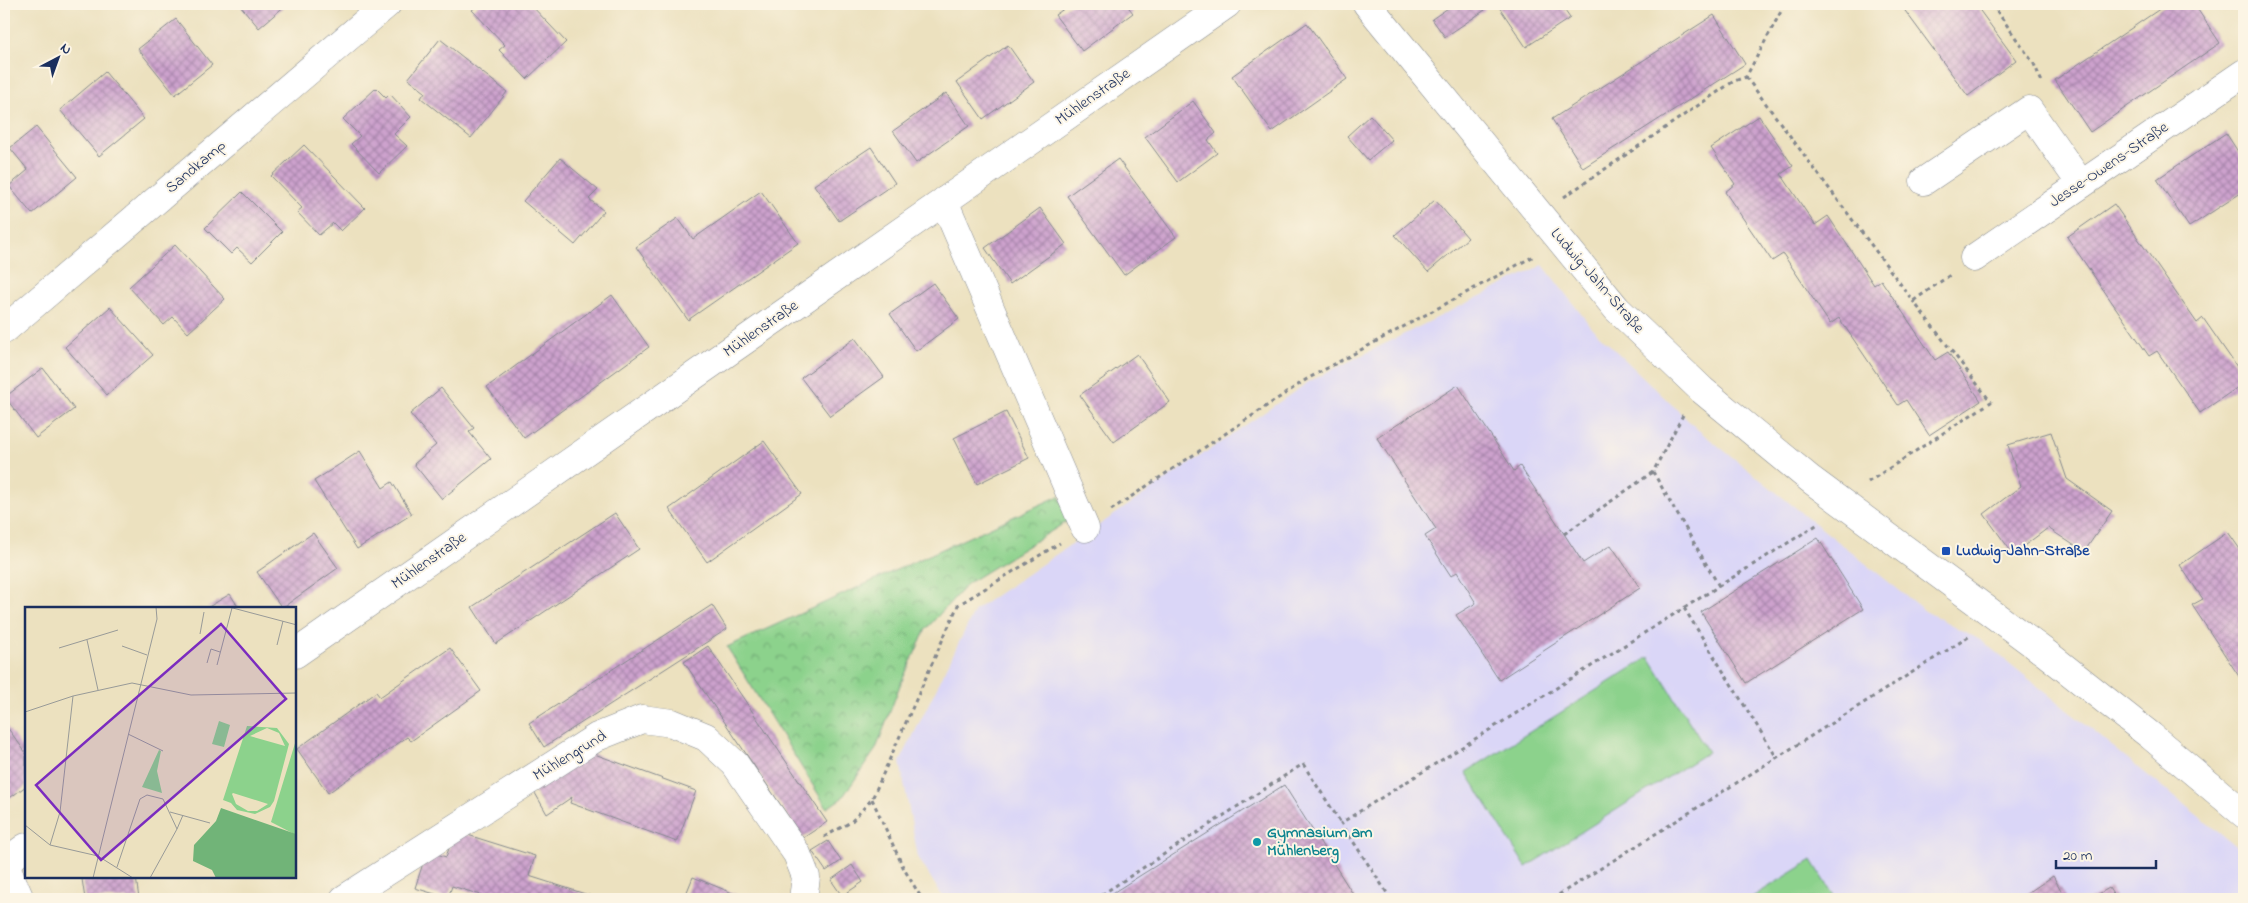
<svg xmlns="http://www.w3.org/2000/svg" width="2248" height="903" font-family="'Indie Flower',sans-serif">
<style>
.built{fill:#dad6f7}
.grass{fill:#8cd28c;stroke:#548075}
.park{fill:url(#park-crowns);stroke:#548075}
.building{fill:url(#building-cross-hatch)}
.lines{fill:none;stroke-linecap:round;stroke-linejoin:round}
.minor-casing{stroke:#84888e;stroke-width:29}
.path{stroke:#84888e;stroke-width:3;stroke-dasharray:4 4;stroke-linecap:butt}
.minor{stroke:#fff;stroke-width:28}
.transit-dot{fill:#1a4fb4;stroke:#fcf5e5;stroke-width:2}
.culture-dot{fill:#0f9aa8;stroke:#fcf5e5;stroke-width:2}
.labels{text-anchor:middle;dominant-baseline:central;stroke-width:4;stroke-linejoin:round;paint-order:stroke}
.street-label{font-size:16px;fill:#1b2f5e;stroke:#fcf5e5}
.transit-label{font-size:16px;font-weight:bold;fill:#164399;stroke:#fcf5e5;text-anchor:start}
.culture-label{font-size:16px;font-weight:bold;fill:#0d838f;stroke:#fcf5e5;text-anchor:start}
.inset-road{fill:none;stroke:#989a98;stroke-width:1}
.view{fill:#7b2cbf;fill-opacity:0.15;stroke:#7b2cbf;stroke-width:2.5}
.inset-edge{fill:none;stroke:#1b2f5e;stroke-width:2.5}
</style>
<defs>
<pattern id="park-crowns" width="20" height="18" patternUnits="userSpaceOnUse" patternTransform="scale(1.25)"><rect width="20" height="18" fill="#8cd28c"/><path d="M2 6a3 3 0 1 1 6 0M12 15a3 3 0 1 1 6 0" fill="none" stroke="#72ab76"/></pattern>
<pattern id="building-cross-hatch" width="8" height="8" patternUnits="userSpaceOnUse" patternTransform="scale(1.25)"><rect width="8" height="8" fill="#cda2cd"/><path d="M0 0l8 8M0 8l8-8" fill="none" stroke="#a684aa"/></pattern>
</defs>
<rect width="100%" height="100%" fill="#fcf5e5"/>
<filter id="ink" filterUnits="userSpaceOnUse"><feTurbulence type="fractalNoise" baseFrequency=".02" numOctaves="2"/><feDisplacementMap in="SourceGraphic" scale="10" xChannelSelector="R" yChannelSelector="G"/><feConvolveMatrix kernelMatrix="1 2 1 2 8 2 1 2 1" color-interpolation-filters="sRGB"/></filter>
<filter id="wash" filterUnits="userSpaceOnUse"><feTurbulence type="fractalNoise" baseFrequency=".0096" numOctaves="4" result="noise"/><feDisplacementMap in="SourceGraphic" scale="20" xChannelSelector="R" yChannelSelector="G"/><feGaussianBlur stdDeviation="1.12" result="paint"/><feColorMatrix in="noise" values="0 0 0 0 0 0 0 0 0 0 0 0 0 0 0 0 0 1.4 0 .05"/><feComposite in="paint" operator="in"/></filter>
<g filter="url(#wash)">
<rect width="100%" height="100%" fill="#ece1bf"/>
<polygon class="built" points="1543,265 1592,328 1697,429 1925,611 1982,641 2244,853 2244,899 944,899 918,857 900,762 975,610 1310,381"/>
<g class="grass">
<polygon points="1649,657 1708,752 1526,867 1466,772"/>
<polygon points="1812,860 1836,899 1749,899"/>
</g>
<polygon class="park" points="1059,496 1071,519 968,583 926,629 900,685 876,749 842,798 827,808 727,647"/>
<g id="blocks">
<g class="building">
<polygon points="239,4 287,4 259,28"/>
<polygon points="479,4 530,4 566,42 527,79 499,50 505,45 472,10"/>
<polygon points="1071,4 1126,4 1133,13 1082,51 1055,15"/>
<polygon points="1454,4 1481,4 1485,10 1445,37 1432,19"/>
<polygon points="1497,4 1560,4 1570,18 1526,47"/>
<polygon points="1900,4 1975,4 2016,60 1968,96"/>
<polygon points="2167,4 2194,4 2220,43 2090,132 2055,80"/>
<polygon points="1714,15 1745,64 1583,168 1552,119"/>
<polygon points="176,19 212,65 175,95 138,49"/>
<polygon points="1307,23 1347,79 1272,132 1232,76"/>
<polygon points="440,39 507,92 471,138 421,98 425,92 408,79"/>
<polygon points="1008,45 1034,82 983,119 957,82"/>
<polygon points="105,72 144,119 99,156 60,110"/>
<polygon points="376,88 386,98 390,94 411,117 394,134 407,146 379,173 351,144 360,136 343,119"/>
<polygon points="946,93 969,126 916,163 893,131"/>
<polygon points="1193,101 1216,133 1208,140 1217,153 1178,182 1145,137"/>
<polygon points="1370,115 1392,140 1368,160 1347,136"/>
<polygon points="1759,116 1793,166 1781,174 1815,225 1828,216 1874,285 1881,280 1935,360 1948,352 1981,401 1929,435 1906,400 1898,405 1839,318 1830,324 1783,254 1772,261 1725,192 1735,184 1711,148"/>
<polygon points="36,127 77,177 32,214 9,186 28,170 10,148"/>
<polygon points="2226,133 2244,161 2244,191 2189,227 2157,179"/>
<polygon points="304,145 365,208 341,231 333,223 319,235 297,212 302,208 271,176"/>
<polygon points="871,147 895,183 839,221 814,185"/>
<polygon points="560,158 598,190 589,199 604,211 575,245 523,201"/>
<polygon points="1118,159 1176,237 1124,275 1067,196"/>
<polygon points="761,191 798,243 688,320 636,247 678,218 693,239"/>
<polygon points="242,192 282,232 252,262 237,248 231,254 205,228"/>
<polygon points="1435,200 1468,238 1428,272 1395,235"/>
<polygon points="2114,204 2197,323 2203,318 2244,377 2244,383 2200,413 2157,351 2149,356 2067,237"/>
<polygon points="1040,208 1066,244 1010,284 985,248"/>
<polygon points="175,245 225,299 188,333 173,317 164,325 129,287"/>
<polygon points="933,283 959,319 916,351 890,314"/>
<polygon points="612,295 649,347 524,438 487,387"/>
<polygon points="110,307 153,355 107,395 65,347"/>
<polygon points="855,338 884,377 830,416 801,378"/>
<polygon points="1137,354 1170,402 1114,442 1080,395"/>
<polygon points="43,368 74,409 36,438 5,397"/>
<polygon points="1458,385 1514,471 1520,466 1583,563 1611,545 1640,588 1499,680 1456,615 1476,603 1457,572 1451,576 1425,536 1436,529 1377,438"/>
<polygon points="441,388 474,428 469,432 491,459 442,499 414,464 436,445 410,414"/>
<polygon points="1006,412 1029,458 977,484 954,438"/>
<polygon points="2051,432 2067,479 2112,511 2084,552 2048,528 2013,554 1984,514 2021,486 2008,445"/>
<polygon points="764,441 802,494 707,562 669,509"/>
<polygon points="360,451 383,488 392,482 412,514 357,549 314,481"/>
<polygon points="615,513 639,549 496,644 472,607"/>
<polygon points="2228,532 2244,555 2244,684 2192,605 2203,599 2180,565"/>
<polygon points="313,533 338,568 282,608 257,572"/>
<polygon points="1818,538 1863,609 1746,683 1701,612"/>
<polygon points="230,594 239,608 207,608"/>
<polygon points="712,605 727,629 544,747 529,723"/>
<polygon points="708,646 827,822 803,838 684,662"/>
<polygon points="450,648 481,691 411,741 407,737 328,793 297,749 376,692 380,697"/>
<polygon points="4,723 26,753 26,786 7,800 4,796"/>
<polygon points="589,752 696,791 677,842 570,803 572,797 547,814 531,786"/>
<polygon points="1284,785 1356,899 1103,899"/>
<polygon points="455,831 535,856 529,876 601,899 494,899 452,886 448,898 415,888 427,851 446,857"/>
<polygon points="828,841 841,861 826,871 812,851"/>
<polygon points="852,865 863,882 842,896 831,880"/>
<polygon points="2053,876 2066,899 2019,899"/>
<polygon points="98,877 136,877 139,899 85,899 82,879"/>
<polygon points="693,877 745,898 744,899 684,899"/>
<polygon points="2109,888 2116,899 2090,899"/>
</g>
</g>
</g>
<g filter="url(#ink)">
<use href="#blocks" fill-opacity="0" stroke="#84888e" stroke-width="1"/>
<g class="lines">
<g class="minor-casing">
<g id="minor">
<polyline points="1367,4 1617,309 1702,390 1810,479 2047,654 2151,736 2244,814"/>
<polyline points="1924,181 2029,110 2081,184"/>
<polyline points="944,201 1085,528"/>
<polyline points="1974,258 2244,73"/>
<polyline points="4,330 387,4"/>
<polyline points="295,654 1227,4"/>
<polyline points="4,862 20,899"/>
<polyline points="4,863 26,847"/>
<polyline points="344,899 597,737 642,719 672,723 706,737 735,764 797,854 806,877 803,899"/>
</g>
</g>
<g class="path">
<polyline points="1992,4 2034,64 2042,82"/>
<polyline points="1746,77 1913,301 1950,275"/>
<polyline points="1564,197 1734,81 1746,77 1785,4"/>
<polyline points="1683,415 1653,472 1719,586"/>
<polyline points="1868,482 1991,402 1913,301"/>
<polyline points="1111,510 1307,379 1534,256"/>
<polyline points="1564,534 1653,472"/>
<polyline points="1684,608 1777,758"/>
<polyline points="872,799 904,869 922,899"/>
<polyline points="824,837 851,822 872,799 958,605 1060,543"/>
<polyline points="1095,899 1303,764 1341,823"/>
<polyline points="1391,899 1341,823 1818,524"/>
<polyline points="1552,899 1970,636"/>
</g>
<use href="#minor" class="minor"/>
</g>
</g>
<rect class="transit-dot" x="1941" y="546" width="10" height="10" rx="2.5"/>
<circle class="culture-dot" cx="1257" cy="842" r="5"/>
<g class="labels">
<g class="street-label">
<text transform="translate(1093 97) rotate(-35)">Mühlenstraße</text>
<text transform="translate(2109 165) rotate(-34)">Jesse-Owens-Straße</text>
<text transform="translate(196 167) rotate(-40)">Sandkamp</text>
<text transform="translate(1597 281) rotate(49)">Ludwig-Jahn-Straße</text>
<text transform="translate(761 329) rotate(-35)">Mühlenstraße</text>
<text transform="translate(429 561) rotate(-35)">Mühlenstraße</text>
<text transform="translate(570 756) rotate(-31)">Mühlengrund</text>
</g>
<g class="transit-label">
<text x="1956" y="551">Ludwig-Jahn-Straße</text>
</g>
<g class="culture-label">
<text x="1267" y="833">Gymnasium am<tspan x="1267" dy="18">Mühlenberg</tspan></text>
</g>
</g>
<g transform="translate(25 607)">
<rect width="271" height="271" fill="#ece1bf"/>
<path d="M 194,114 L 205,118 L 199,140 L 187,137 ZM 222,119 L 252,121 L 264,137 L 249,194 L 245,200 L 230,207 L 212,203 L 206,196 L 198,193 ZM 242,121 L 254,126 L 260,139 L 225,129 ZM 207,187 L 208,186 L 243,197 L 232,204 L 223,204 L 211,197 ZM 271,133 L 271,228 L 246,215 Z" fill="#8cd28c" fill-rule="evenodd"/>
<path d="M 196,201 L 271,227 L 271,271 L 191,271 L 187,263 L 168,254 L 169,238 L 191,214 Z" fill="#71b478"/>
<path d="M 134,143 L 136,144 L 132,164 L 137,186 L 117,180 Z" fill="#8cd28c"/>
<path class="inset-road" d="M 204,0 L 272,18M 175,27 L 179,5M 62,33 L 73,83M 252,38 L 258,14M 97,39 L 122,48M 34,41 L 93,23M 182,56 L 186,42 L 195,45M 192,58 L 207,1M 0,105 L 48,89 L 107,76 L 166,88 L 272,86M 103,127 L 138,144M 145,205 L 185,216M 0,218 L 25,238 L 73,249 L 108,271M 152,222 L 158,208M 25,238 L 35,205 L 48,89M 92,260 L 115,192 L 122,188 L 138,192 L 152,222 L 125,271M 68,271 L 132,12 L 131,0"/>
<path class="view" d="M 196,17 L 261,92 L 76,253 L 11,178 Z"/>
<rect width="271" height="271" class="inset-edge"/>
</g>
<rect width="2248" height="903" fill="none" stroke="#fcf5e5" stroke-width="20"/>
<g transform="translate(58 58) rotate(41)" stroke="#fcf5e5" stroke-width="4" paint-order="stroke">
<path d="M0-4L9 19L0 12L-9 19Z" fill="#1b2f5e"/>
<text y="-8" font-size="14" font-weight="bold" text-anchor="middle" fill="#1b2f5e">N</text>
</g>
<path d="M2056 860v8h100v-8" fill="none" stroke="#1b2f5e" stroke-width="2.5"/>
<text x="2063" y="860" font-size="15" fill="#1b2f5e" stroke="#fcf5e5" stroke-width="4" paint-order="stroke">20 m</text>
</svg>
